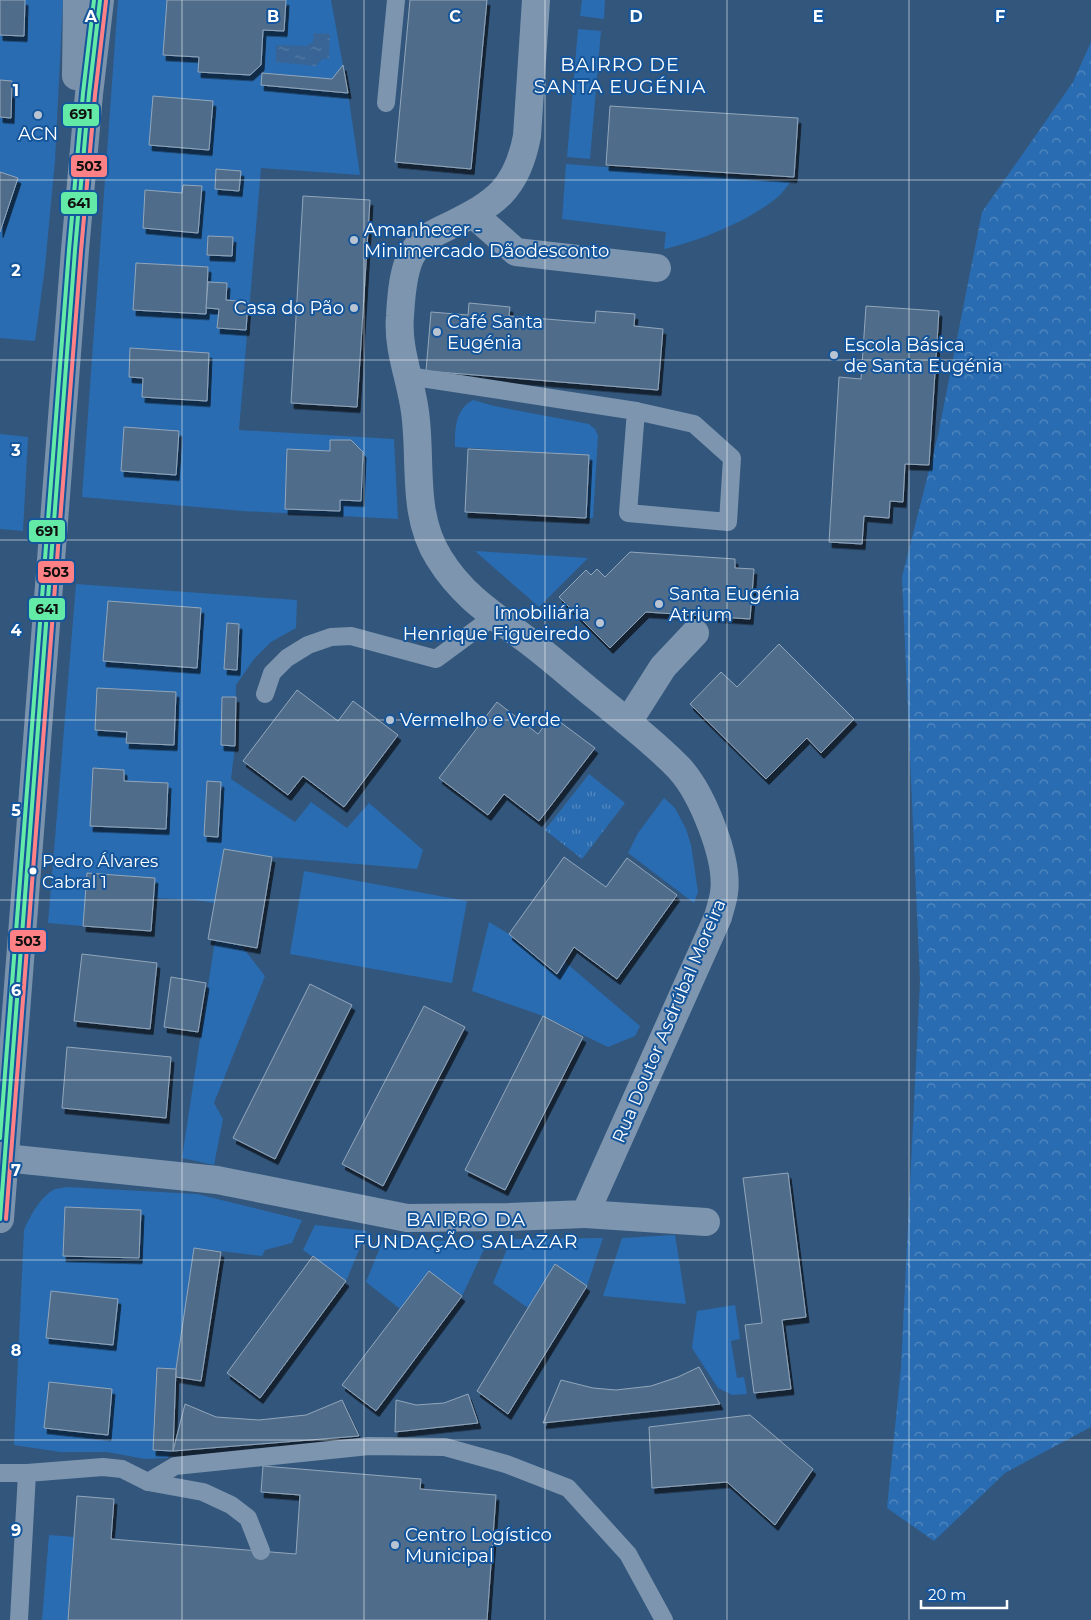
<svg xmlns="http://www.w3.org/2000/svg" width="1091" height="1620" font-family="Montserrat,sans-serif">
<style>
.green{fill:#296cb1}
.forest{fill:url(#forest-crowns)}
.park{fill:url(#park-tufts)}
.water{fill:url(#water-ripples)}
.building{fill:#506d8a;stroke:#92a6bb;filter:url(#shadow)}
.lines{fill:none;stroke-linecap:round;stroke-linejoin:round}
.lane{stroke:#7d95ae;stroke-width:18}
.street{stroke:#7d95ae;stroke-width:28}
.primary{stroke:#7b92ac;stroke-width:28}
.bus-1-casing{stroke:#14559b;stroke-width:8}
.bus-2-casing{stroke:#14559b;stroke-width:8}
.bus-3-casing{stroke:#14559b;stroke-width:8}
.bus-1{stroke:#64eaa7;stroke-width:4}
.bus-2{stroke:#ff8085;stroke-width:4}
.bus-3{stroke:#64eaa7;stroke-width:4}
.grid{fill:none;stroke:#fff;stroke-width:1;stroke-opacity:0.55}
.poi-dot{fill:#b8c4d1;stroke:#14559b;stroke-width:2}
.bus-dot{fill:#fff;stroke:#14559b;stroke-width:2}
.labels{text-anchor:middle;dominant-baseline:central;stroke-width:4;stroke-linejoin:round;paint-order:stroke}
.bus-label{font-size:17px;fill:#fff;stroke:#14559b;text-anchor:start}
.poi-label{font-size:18px;fill:#fff;stroke:#14559b;text-anchor:start}
.street-label{font-size:18px;fill:#fff;stroke:#14559b}
.neighbourhood-label{font-size:19px;letter-spacing:1px;fill:#fff;stroke:#14559b}
.grid-label{font-size:16px;text-anchor:middle;font-weight:bold;fill:#fff;stroke:#14559b;stroke-width:4;stroke-linejoin:round;paint-order:stroke}
.line-badge{stroke:#14559b;stroke-width:2}
.pale-badge-label{font-size:14px;text-anchor:middle;font-weight:bold;fill:#111}
</style>
<defs>
<pattern id="forest-crowns" width="20" height="18" patternUnits="userSpaceOnUse" patternTransform="scale(1.25)"><rect width="20" height="18" fill="#296cb1"/><path d="M2 6a3 3 0 1 1 6 0M12 15a3 3 0 1 1 6 0" fill="none" stroke="#5489c1"/></pattern>
<pattern id="park-tufts" width="24" height="20" patternUnits="userSpaceOnUse" patternTransform="scale(1.25)"><rect width="24" height="20" fill="#296cb1"/><path d="M3 7l-1-3M5 7V3M7 7l1-3M15 17l-1-3M17 17v-4M19 17l1-3" fill="none" stroke="#5489c1"/></pattern>
<pattern id="water-ripples" width="26" height="14" patternUnits="userSpaceOnUse" patternTransform="scale(1.25)"><rect width="26" height="14" fill="#386596"/><path d="M2 4q2-2 4 0t4 0M15 11q2-2 4 0t4 0" fill="none" stroke="#567ca6"/></pattern>
<filter id="shadow"><feDropShadow dx="3" dy="5.5" stdDeviation="0" flood-color="#0009"/></filter>
</defs>
<rect width="100%" height="100%" fill="#33567c"/>
<g class="green">
<polygon points="0,0 63,0 55,160 45,267 35,341 0,338"/>
<polygon points="118,0 331,0 348,93 360,175 261,168 239,430 394,439 398,519 243,511 82,497"/>
<polygon points="582,0 605,0 604,19 580,16"/>
<polygon points="578,29 601,31 590,159 567,157"/>
<path d="M 566,164 L 791,181 C 787,186 783,192 779,196 C 751,220 700,241 664,249 L 666,232 L 562,219 Z"/>
<path d="M 473,400 L 494,406 L 589,424 L 595,429 L 598,436 L 593,518 L 586,518 L 589,455 L 455,447 C 455,428 455,410 473,400 Z"/>
<polygon points="0,434 28,437 23,531 0,529"/>
<polygon points="475,551 588,558 539,607"/>
<polygon points="76,584 297,600 296,628 271,642 254,659 236,685 235,746 231,779 295,822 311,802 347,828 369,803 423,850 417,869 272,857 224,849 215,903 195,900 154,898 155,878 87,873 83,926 48,923"/>
<polygon points="664,798 675,808 686,829 691,845 698,892 694,903 628,853 638,833"/>
<polygon points="304,871 467,901 452,983 290,954"/>
<polygon points="489,922 509,934 556,974 565,962 640,1026 635,1036 608,1047 543,1016 472,991"/>
<polygon points="215,940 240,944 265,976 214,1103 223,1119 214,1165 182,1158"/>
<path d="M 67,1187 L 197,1194 L 302,1220 L 292,1243 L 265,1250 L 262,1256 L 194,1248 L 176,1369 L 173,1451 L 167,1458 L 145,1459 L 107,1452 L 60,1452 L 14,1445 L 24,1230 C 30,1216 41,1196 55,1189 C 59,1188 64,1188 67,1187 Z"/>
<polygon points="315,1225 367,1231 346,1281 303,1250"/>
<path d="M 385,1235 C 421,1242 453,1242 489,1239 L 462,1296 L 429,1271 L 400,1309 L 366,1282 Z"/>
<polygon points="675,1235 686,1304 603,1296 622,1238"/>
<polygon points="603,1238 587,1286 555,1264 528,1308 493,1283 511,1239"/>
<polygon points="735,1305 740,1339 731,1341 737,1378 744,1377 747,1394 732,1395 718,1388 692,1348 697,1311"/>
<polygon points="49,1535 75,1537 68,1620 42,1620"/>
</g>
<polygon class="forest" points="1091,42 1091,1427 1005,1473 934,1541 887,1508 901,1367 920,982 902,577 938,435 982,212 1073,82"/>
<polygon class="park" points="589,774 625,803 582,859 545,830"/>
<polygon class="water" points="314,33 330,34 329,59 322,59 316,66 276,62 276,45 306,46 313,42"/>
<g class="building">
<polygon points="0,0 25,0 24,36 0,35"/>
<polygon points="167,0 286,0 284,31 263,30 261,65 250,75 198,72 199,57 163,55"/>
<polygon points="410,0 487,0 471,169 395,162"/>
<polygon points="343,65 348,93 261,85 262,73 332,79"/>
<polygon points="0,80 12,81 11,118 0,117"/>
<polygon points="153,96 213,101 209,150 149,145"/>
<polygon points="610,106 798,118 794,177 606,165"/>
<polygon points="216,169 241,171 239,191 215,189"/>
<polygon points="0,172 18,178 0,232"/>
<polygon points="183,185 202,186 198,233 143,228 145,190 182,193"/>
<polygon points="303,196 370,200 357,407 291,403"/>
<polygon points="208,236 233,237 232,256 207,255"/>
<polygon points="136,263 208,267 206,314 133,310"/>
<polygon points="208,282 227,283 226,300 248,302 246,330 217,328 219,309 206,308"/>
<polygon points="469,303 510,307 509,316 595,323 596,311 635,314 634,326 663,329 658,390 426,371 431,312 468,315"/>
<polygon points="866,306 939,311 929,465 905,464 903,502 890,501 889,518 864,516 862,544 829,542 839,377 861,379"/>
<polygon points="130,348 209,353 207,401 142,397 143,378 129,377"/>
<polygon points="124,427 179,431 176,475 121,471"/>
<polygon points="330,440 351,440 363,452 361,501 340,500 340,511 285,509 287,449 330,451"/>
<polygon points="468,449 589,455 586,518 465,512"/>
<polygon points="630,552 735,559 735,568 754,569 750,619 646,612 610,648 559,597 586,570 591,575 597,569 605,577"/>
<polygon points="108,601 201,608 197,668 103,661"/>
<polygon points="227,623 239,624 237,670 224,669"/>
<polygon points="779,644 854,719 821,753 807,738 766,779 690,704 721,672 737,687"/>
<polygon points="97,688 176,692 174,745 126,743 127,732 95,730"/>
<polygon points="297,690 338,721 353,701 398,735 344,807 303,776 288,795 243,761"/>
<polygon points="222,697 236,697 235,746 221,745"/>
<polygon points="497,702 538,734 552,716 595,748 539,821 504,794 488,815 439,778"/>
<polygon points="93,768 124,770 124,781 168,783 166,829 90,826"/>
<polygon points="207,781 221,782 218,837 204,836"/>
<polygon points="224,849 272,857 257,948 208,939"/>
<polygon points="564,857 606,887 627,858 677,895 617,979 574,947 557,974 509,934"/>
<polygon points="87,873 155,878 151,931 83,926"/>
<polygon points="82,954 157,963 150,1029 74,1021"/>
<polygon points="171,977 206,983 198,1032 164,1027"/>
<polygon points="310,984 352,1005 275,1159 233,1138"/>
<polygon points="424,1006 465,1027 383,1186 342,1164"/>
<polygon points="543,1016 583,1037 505,1190 465,1170"/>
<polygon points="67,1047 171,1057 166,1118 62,1108"/>
<polygon points="788,1173 806,1317 782,1320 791,1389 754,1393 745,1325 762,1323 743,1178"/>
<polygon points="65,1207 141,1210 139,1258 63,1256"/>
<polygon points="194,1248 221,1252 201,1381 176,1377 176,1369"/>
<polygon points="313,1256 346,1281 260,1398 227,1373"/>
<polygon points="555,1264 587,1286 508,1414 477,1391"/>
<polygon points="429,1271 462,1296 376,1411 342,1385"/>
<polygon points="51,1291 118,1299 113,1345 46,1338"/>
<polygon points="699,1367 720,1404 543,1423 561,1380 593,1388 616,1390 651,1386 678,1377"/>
<polygon points="157,1368 176,1369 173,1451 153,1450"/>
<polygon points="49,1382 112,1389 108,1435 44,1428"/>
<polygon points="468,1394 478,1423 395,1432 396,1400 416,1405 444,1403"/>
<polygon points="342,1400 359,1436 173,1451 185,1404 216,1417 259,1420 306,1415"/>
<polygon points="750,1415 813,1469 775,1525 727,1482 652,1488 649,1427"/>
<polygon points="263,1466 421,1479 420,1489 496,1495 487,1620 68,1620 77,1496 114,1499 111,1539 296,1554 300,1495 261,1492"/>
</g>
<g class="lines">
<g class="lane">
<polyline points="386,103 396,0"/>
<polyline points="408,376 636,411"/>
<polygon points="636,411 694,424 732,458 728,522 628,513"/>
<polyline points="265,694 272,673 287,658 308,645 331,637 351,636 436,659 493,617"/>
<polyline points="0,1473 27,1473 103,1467 122,1469 148,1482 203,1492 231,1505 248,1518 261,1551"/>
<polyline points="148,1482 175,1466 369,1446 445,1447 506,1464 568,1488 628,1554 664,1620"/>
<polyline points="19,1620 27,1473"/>
</g>
<g class="street">
<polyline points="473,214 516,252 657,268"/>
<polyline points="628,722 663,667 695,633"/>
<path d="M 5,1158 L 217,1180 L 407,1218 L 509,1217 L 585,1214 L 718,917 C 720,909 723,901 724,893 C 729,859 702,793 679,768 C 654,742 625,720 598,698 C 573,678 549,656 523,637 C 490,613 461,594 439,558 C 411,514 422,461 415,412 C 411,380 397,349 400,316 C 401,298 403,266 414,251 C 423,238 436,232 449,226 C 496,203 517,189 527,136 L 536,0"/>
<polyline points="585,1214 706,1222"/>
</g>
<g class="primary">
<polyline points="76,76 77,0"/>
<polyline points="0,1219 75,250 89,94 100,0"/>
</g>
<g class="bus-1-casing">
<polyline id="bus-1" points="0,1219 75,250 89,94 100,0"/>
</g>
<g class="bus-2-casing">
<polyline id="bus-2" points="6,1219 81,251 95,95 106,1"/>
</g>
<g class="bus-3-casing">
<polyline id="bus-3" points="0,1138 69,250 83,93 94,0"/>
</g>
<use href="#bus-1" class="bus-1"/>
<use href="#bus-2" class="bus-2"/>
<use href="#bus-3" class="bus-3"/>
</g>
<path class="grid" d="M 182,0 L 182,1620M 364,0 L 364,1620M 545,0 L 545,1620M 727,0 L 727,1620M 909,0 L 909,1620M 0,180 L 1091,180M 0,360 L 1091,360M 0,540 L 1091,540M 0,720 L 1091,720M 0,900 L 1091,900M 0,1080 L 1091,1080M 0,1260 L 1091,1260M 0,1440 L 1091,1440"/>
<g class="poi-dot">
<circle cx="38" cy="115" r="5"/>
<circle cx="354" cy="240" r="5"/>
<circle cx="354" cy="308" r="5"/>
<circle cx="437" cy="332" r="5"/>
<circle cx="834" cy="355" r="5"/>
<circle cx="659" cy="604" r="5"/>
<circle cx="600" cy="623" r="5"/>
<circle cx="390" cy="720" r="5"/>
<circle cx="395" cy="1545" r="5"/>
</g>
<circle class="bus-dot" cx="33" cy="871" r="4.5"/>
<g class="labels">
<g class="bus-label">
<text x="42" y="861">Pedro Álvares<tspan x="42" dy="21">Cabral 1</tspan></text>
</g>
<g class="poi-label">
<text x="38" y="134" text-anchor="middle">ACN</text>
<text x="364" y="230">Amanhecer -<tspan x="364" dy="21">Minimercado Dãodesconto</tspan></text>
<text x="344" y="308" text-anchor="end">Casa do Pão</text>
<text x="447" y="322">Café Santa<tspan x="447" dy="21">Eugénia</tspan></text>
<text x="844" y="345">Escola Básica<tspan x="844" dy="21">de Santa Eugénia</tspan></text>
<text x="669" y="594">Santa Eugénia<tspan x="669" dy="21">Atrium</tspan></text>
<text x="590" y="613" text-anchor="end">Imobiliária<tspan x="590" dy="21">Henrique Figueiredo</tspan></text>
<text x="400" y="720">Vermelho e Verde</text>
<text x="405" y="1535">Centro Logístico<tspan x="405" dy="21">Municipal</tspan></text>
</g>
<g class="street-label">
<text transform="translate(669 1021) rotate(-67)">Rua Doutor Asdrúbal Moreira</text>
</g>
<g class="neighbourhood-label">
<text x="620" y="64">BAIRRO DE<tspan x="620" dy="22">SANTA EUGÉNIA</tspan></text>
<text x="466" y="1219">BAIRRO DA<tspan x="466" dy="22">FUNDAÇÃO SALAZAR</tspan></text>
</g>
</g>
<g class="grid-label">
<text x="91" y="22">A</text>
<text x="273" y="22">B</text>
<text x="455" y="22">C</text>
<text x="636" y="22">D</text>
<text x="818" y="22">E</text>
<text x="1000" y="22">F</text>
<text x="16" y="96">1</text>
<text x="16" y="276">2</text>
<text x="16" y="456">3</text>
<text x="16" y="636">4</text>
<text x="16" y="816">5</text>
<text x="16" y="996">6</text>
<text x="16" y="1176">7</text>
<text x="16" y="1356">8</text>
<text x="16" y="1536">9</text>
</g>
<g class="line-badge">
<rect x="62" y="103" width="38" height="24" rx="5" fill="#64eaa7"/>
<rect x="70" y="154" width="38" height="24" rx="5" fill="#ff8085"/>
<rect x="60" y="191" width="38" height="24" rx="5" fill="#64eaa7"/>
<rect x="28" y="519" width="38" height="24" rx="5" fill="#64eaa7"/>
<rect x="37" y="560" width="38" height="24" rx="5" fill="#ff8085"/>
<rect x="28" y="597" width="38" height="24" rx="5" fill="#64eaa7"/>
<rect x="9" y="929" width="38" height="24" rx="5" fill="#ff8085"/>
</g>
<g class="pale-badge-label">
<text x="81" y="119">691</text>
<text x="89" y="171">503</text>
<text x="79" y="208">641</text>
<text x="47" y="536">691</text>
<text x="56" y="577">503</text>
<text x="47" y="614">641</text>
<text x="28" y="946">503</text>
</g>
<path d="M921 1600v8h86v-8" fill="none" stroke="#ffffff" stroke-width="2.5"/>
<text x="928" y="1600" font-size="15" fill="#ffffff" stroke="#14559b" stroke-width="4" paint-order="stroke">20 m</text>
</svg>
